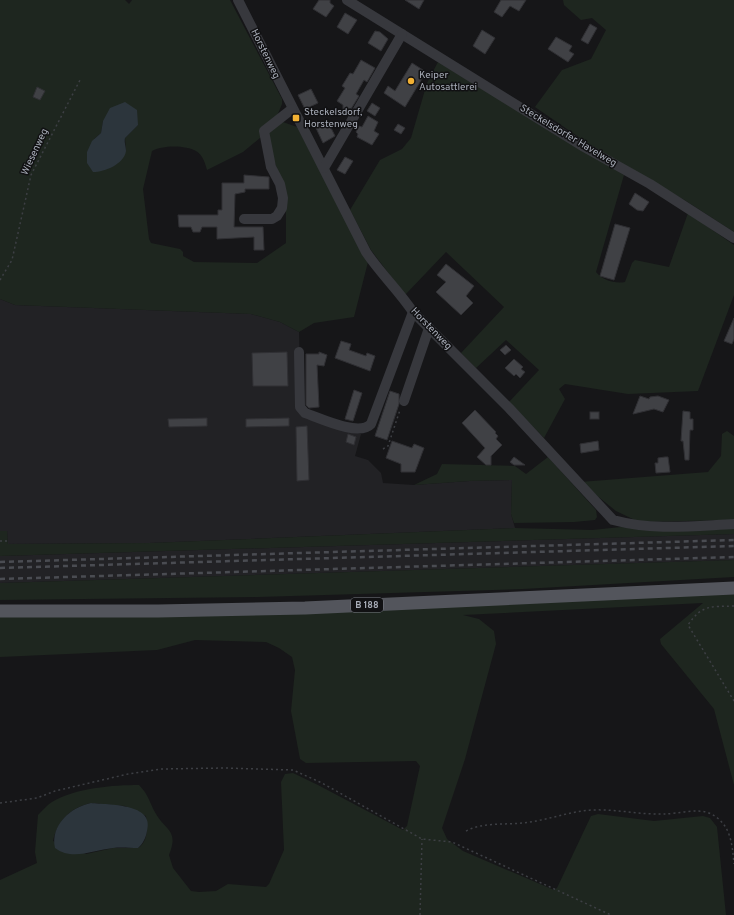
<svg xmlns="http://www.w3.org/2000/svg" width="734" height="915" font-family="Overpass,sans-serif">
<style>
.built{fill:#222225}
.green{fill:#1e261f;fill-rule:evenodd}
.water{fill:#2c353c}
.building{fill:#404145;stroke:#303034}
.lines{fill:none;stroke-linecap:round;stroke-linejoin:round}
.path{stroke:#3d3f44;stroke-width:1.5;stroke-dasharray:2 3;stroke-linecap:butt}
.minor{stroke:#37383d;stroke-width:10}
.major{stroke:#53555c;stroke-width:13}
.rail{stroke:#4a4c52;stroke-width:2.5;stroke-dasharray:5 4;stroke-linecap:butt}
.poi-dot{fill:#f2b134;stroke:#111113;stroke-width:1.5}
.labels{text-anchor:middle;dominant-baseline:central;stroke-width:3;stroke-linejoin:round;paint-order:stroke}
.shield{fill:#111113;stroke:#7b7e86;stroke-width:1}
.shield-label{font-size:9px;font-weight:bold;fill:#a8adb8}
.street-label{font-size:10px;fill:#a8adb8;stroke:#111113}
.poi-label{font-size:10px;fill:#a8adb8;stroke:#111113;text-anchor:start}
</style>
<rect width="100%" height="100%" fill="#161618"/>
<g class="built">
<polygon points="0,299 15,305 251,314 280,322 299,332 301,415 361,434 355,456 368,460 381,473 383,483 414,485 469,481 512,480 511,514 515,528 150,543 8,544 7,531 0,531"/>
<polygon points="734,534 734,560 0,583 0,556"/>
</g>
<g class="green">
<path d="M 0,0 L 125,0 L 129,4 L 132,0 L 230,0 L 282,99 L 282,104 L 277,116 L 283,122 L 297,127 L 368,262 L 354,317 L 314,323 L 299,332 L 280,322 L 251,314 L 15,305 L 0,299 ZM 103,121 L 138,125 L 125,138 L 126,150 L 94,139 L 101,133 ZM 266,133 L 286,199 L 286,243 L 257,263 L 194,262 L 183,256 L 183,252 L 180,249 L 151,243 L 149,239 L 143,189 L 152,151 C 162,145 186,145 196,151 C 203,155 205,163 207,170 L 243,152 Z"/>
<polygon points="563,0 734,0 734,232 686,201 596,149 535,107 562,70 591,59 606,30 592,18 581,20 564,5"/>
<path d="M 438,62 L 624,175 L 596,272 C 602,280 615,284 625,282 L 632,263 L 635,260 L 669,267 L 688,213 L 734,245 L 734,295 L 698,391 L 628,394 L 565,384 L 559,389 L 565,399 L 544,438 L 509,402 L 539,370 L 506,340 L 476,368 L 461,353 L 504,307 L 446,252 L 405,295 L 371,250 L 350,210 L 380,160 L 402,149 L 411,138 L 427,83 Z"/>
<polygon points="727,431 734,436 734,520 639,522 616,511 580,482 708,472 721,456 722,434"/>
<polygon points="548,457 596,510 597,517 595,520 574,522 514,523 511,514 512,480 469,481 414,485 437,474 442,464 515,466 526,474"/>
<polygon points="621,527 644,529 734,527 734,534 0,556 0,531 7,531 8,544 150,543 515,528 592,530"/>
<polygon points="734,560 734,577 523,589 258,597 0,600 0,583"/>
<path d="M 734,594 L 734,785 L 714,709 L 661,644 L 660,639 L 703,603 L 463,615 L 479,619 L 494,631 L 496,644 L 465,759 L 442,828 L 447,839 L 463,851 L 554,890 L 557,888 L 591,816 L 598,814 L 654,821 L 703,816 L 710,818 L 717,827 L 726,915 L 0,915 L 0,880 L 37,863 L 35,852 L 38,815 C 42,811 47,805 52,802 C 75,788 113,785 139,785 C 149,795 149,802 156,814 C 166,831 179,830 169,855 L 173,868 L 191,891 L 199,892 L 216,891 L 228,884 L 266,887 L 269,884 L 284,850 L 281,782 L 285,774 L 293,773 L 318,785 L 403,830 L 407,826 L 420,766 L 416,761 L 306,763 L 300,759 L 291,711 L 295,670 L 292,657 L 279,648 L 266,642 L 195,640 L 157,650 L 0,657 L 0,617 ZM 91,803 L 125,806 L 146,816 C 147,826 149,841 138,848 L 113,848 L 86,854 L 53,841 C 58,820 70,808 91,803 Z"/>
</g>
<g class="water">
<path d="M 125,102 L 137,110 L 138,125 L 125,138 C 124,143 126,146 126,151 C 124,164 105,172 93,172 L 87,163 L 87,152 L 92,141 L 101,133 L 103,121 L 110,108 Z"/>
<path d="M 91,803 C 109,805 155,803 147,831 C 146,837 143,844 138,848 C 130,848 121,847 113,848 C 94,850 72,861 55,848 C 50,825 71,807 91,803 Z"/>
</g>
<g class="building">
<polygon points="319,0 330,0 330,3 334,6 326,17 313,9"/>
<polygon points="405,0 424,0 419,9"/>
<polygon points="501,0 526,0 519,11 510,6 502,17 494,12"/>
<polygon points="345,13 357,20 348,34 337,27"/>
<polygon points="590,24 597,28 588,44 581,40"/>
<polygon points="482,30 495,38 485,54 473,46"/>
<polygon points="375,31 380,32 388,39 381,51 368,43"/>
<polygon points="556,37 572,46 569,51 574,54 568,62 548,49"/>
<polygon points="361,60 375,68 367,82 364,80 356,94 359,96 351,109 348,108 343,110 343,105 337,101 345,88 342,86 350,73 353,74"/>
<polygon points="412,63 426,72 405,107 384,93 388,86 395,91"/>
<polygon points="37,87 45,91 40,100 33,97"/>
<polygon points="311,89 318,103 305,109 298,95"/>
<polygon points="372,103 380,108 375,116 367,111"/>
<polygon points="368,116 378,122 374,131 379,134 372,145 357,137 358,134 356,132 359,126 362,127"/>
<polygon points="328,122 335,136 323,143 316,128"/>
<polygon points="398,124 405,128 401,134 394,130"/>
<polygon points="345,157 353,161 345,174 337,170"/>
<polygon points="244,175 269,177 269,189 245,189 245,192 235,194 234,227 263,227 264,250 254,250 254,237 217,239 217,227 202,227 200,232 193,232 191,227 179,227 178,215 218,215 218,210 222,210 222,183 244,183"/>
<polygon points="635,193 649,202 643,211 637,210 629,204"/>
<polygon points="615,224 630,228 614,280 600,276"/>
<polygon points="446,264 474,286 466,296 473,303 461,315 436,292 446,282 437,275"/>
<polygon points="734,318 734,339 732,344 724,341"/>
<polygon points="341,341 351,344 349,350 366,356 367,353 375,356 370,371 335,358"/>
<polygon points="506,345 511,350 505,355 500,350"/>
<polygon points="287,352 288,386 253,386 252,353"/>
<polygon points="319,352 327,355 324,366 317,365 319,407 309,408 306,405 306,354 319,354"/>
<polygon points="514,359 523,367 521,369 525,372 520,378 516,374 514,376 505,368"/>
<polygon points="354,390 362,393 353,421 345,419"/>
<polygon points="390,391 399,394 399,404 387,440 375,436"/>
<polygon points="640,396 649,399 650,397 658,396 669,400 663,412 654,409 633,414"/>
<polygon points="475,410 496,432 495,433 498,436 496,439 502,445 491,456 491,465 486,465 477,457 485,448 462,423"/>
<polygon points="683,411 690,412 690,419 693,419 693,430 690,430 689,460 685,460 683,441 681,441"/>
<rect x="590" y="412" width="9" height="7"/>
<polygon points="207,418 207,426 169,427 168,419"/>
<polygon points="289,418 289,426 246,427 246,419"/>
<polygon points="307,426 309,480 297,481 296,427"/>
<polygon points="348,434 356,437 354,445 346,442"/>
<polygon points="392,441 412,448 414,444 424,448 415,472 401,472 401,464 386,458"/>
<polygon points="598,441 599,450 581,453 580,444"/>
<polygon points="514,457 525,465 514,465 510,462"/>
<polygon points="665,457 668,457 670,472 656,473 655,463 658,463 658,458"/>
</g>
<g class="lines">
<g class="path">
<polyline points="0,280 12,260 31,175 80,80"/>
<polyline points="383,449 388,446 400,410"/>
<polyline points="0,541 9,541"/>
<path d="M 734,606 C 711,607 702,604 688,625 L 734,701"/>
<polyline points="0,803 37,798 55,791 128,774 161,769 224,768 293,770 322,783 422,839 452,842 611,915"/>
<path d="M 466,831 C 483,822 504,825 523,823 C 543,821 562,814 582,811 C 609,807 637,815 664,814 C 677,814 697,808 709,813 C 731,823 732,843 734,864"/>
<polyline points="420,915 422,839"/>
</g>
<g class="minor">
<path d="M 238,0 L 366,252 C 380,273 399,291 413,312 L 509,408 L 613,520 C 654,531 692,526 734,524"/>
<polyline points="347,0 584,147 650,184 734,238"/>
<polyline points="324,168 402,34"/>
<polyline points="244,219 272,219 277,216 282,208 283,198 280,184 271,167 264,131 292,109"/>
<path d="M 299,352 L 300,407 L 305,413 C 320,418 359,437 371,424 L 413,312"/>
<polyline points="404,401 429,328"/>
</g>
<polyline class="major" points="0,611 158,611 305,608 734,588"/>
<g class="rail">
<polyline points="0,562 734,540"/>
<polyline points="0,568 734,546"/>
<polyline points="0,579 734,557"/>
</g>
</g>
<g class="poi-dot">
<circle cx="411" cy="81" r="4"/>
<rect x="292" y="114" width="8" height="8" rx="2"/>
</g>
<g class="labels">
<rect class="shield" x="351" y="598" width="32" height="14" rx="3"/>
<g class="shield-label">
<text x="367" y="605">B 188</text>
</g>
<g class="street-label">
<text transform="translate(265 54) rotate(64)">Horstenweg</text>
<text transform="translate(568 136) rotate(31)">Steckelsdorfer Havelweg</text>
<text transform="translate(35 152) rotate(-65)">Wiesenweg</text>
<text transform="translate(431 329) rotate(46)">Horstenweg</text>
</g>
<g class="poi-label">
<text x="419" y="75">Keiper<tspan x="419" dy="12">Autosattlerei</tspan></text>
<text x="304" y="112">Steckelsdorf,<tspan x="304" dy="12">Horstenweg</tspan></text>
</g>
</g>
</svg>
